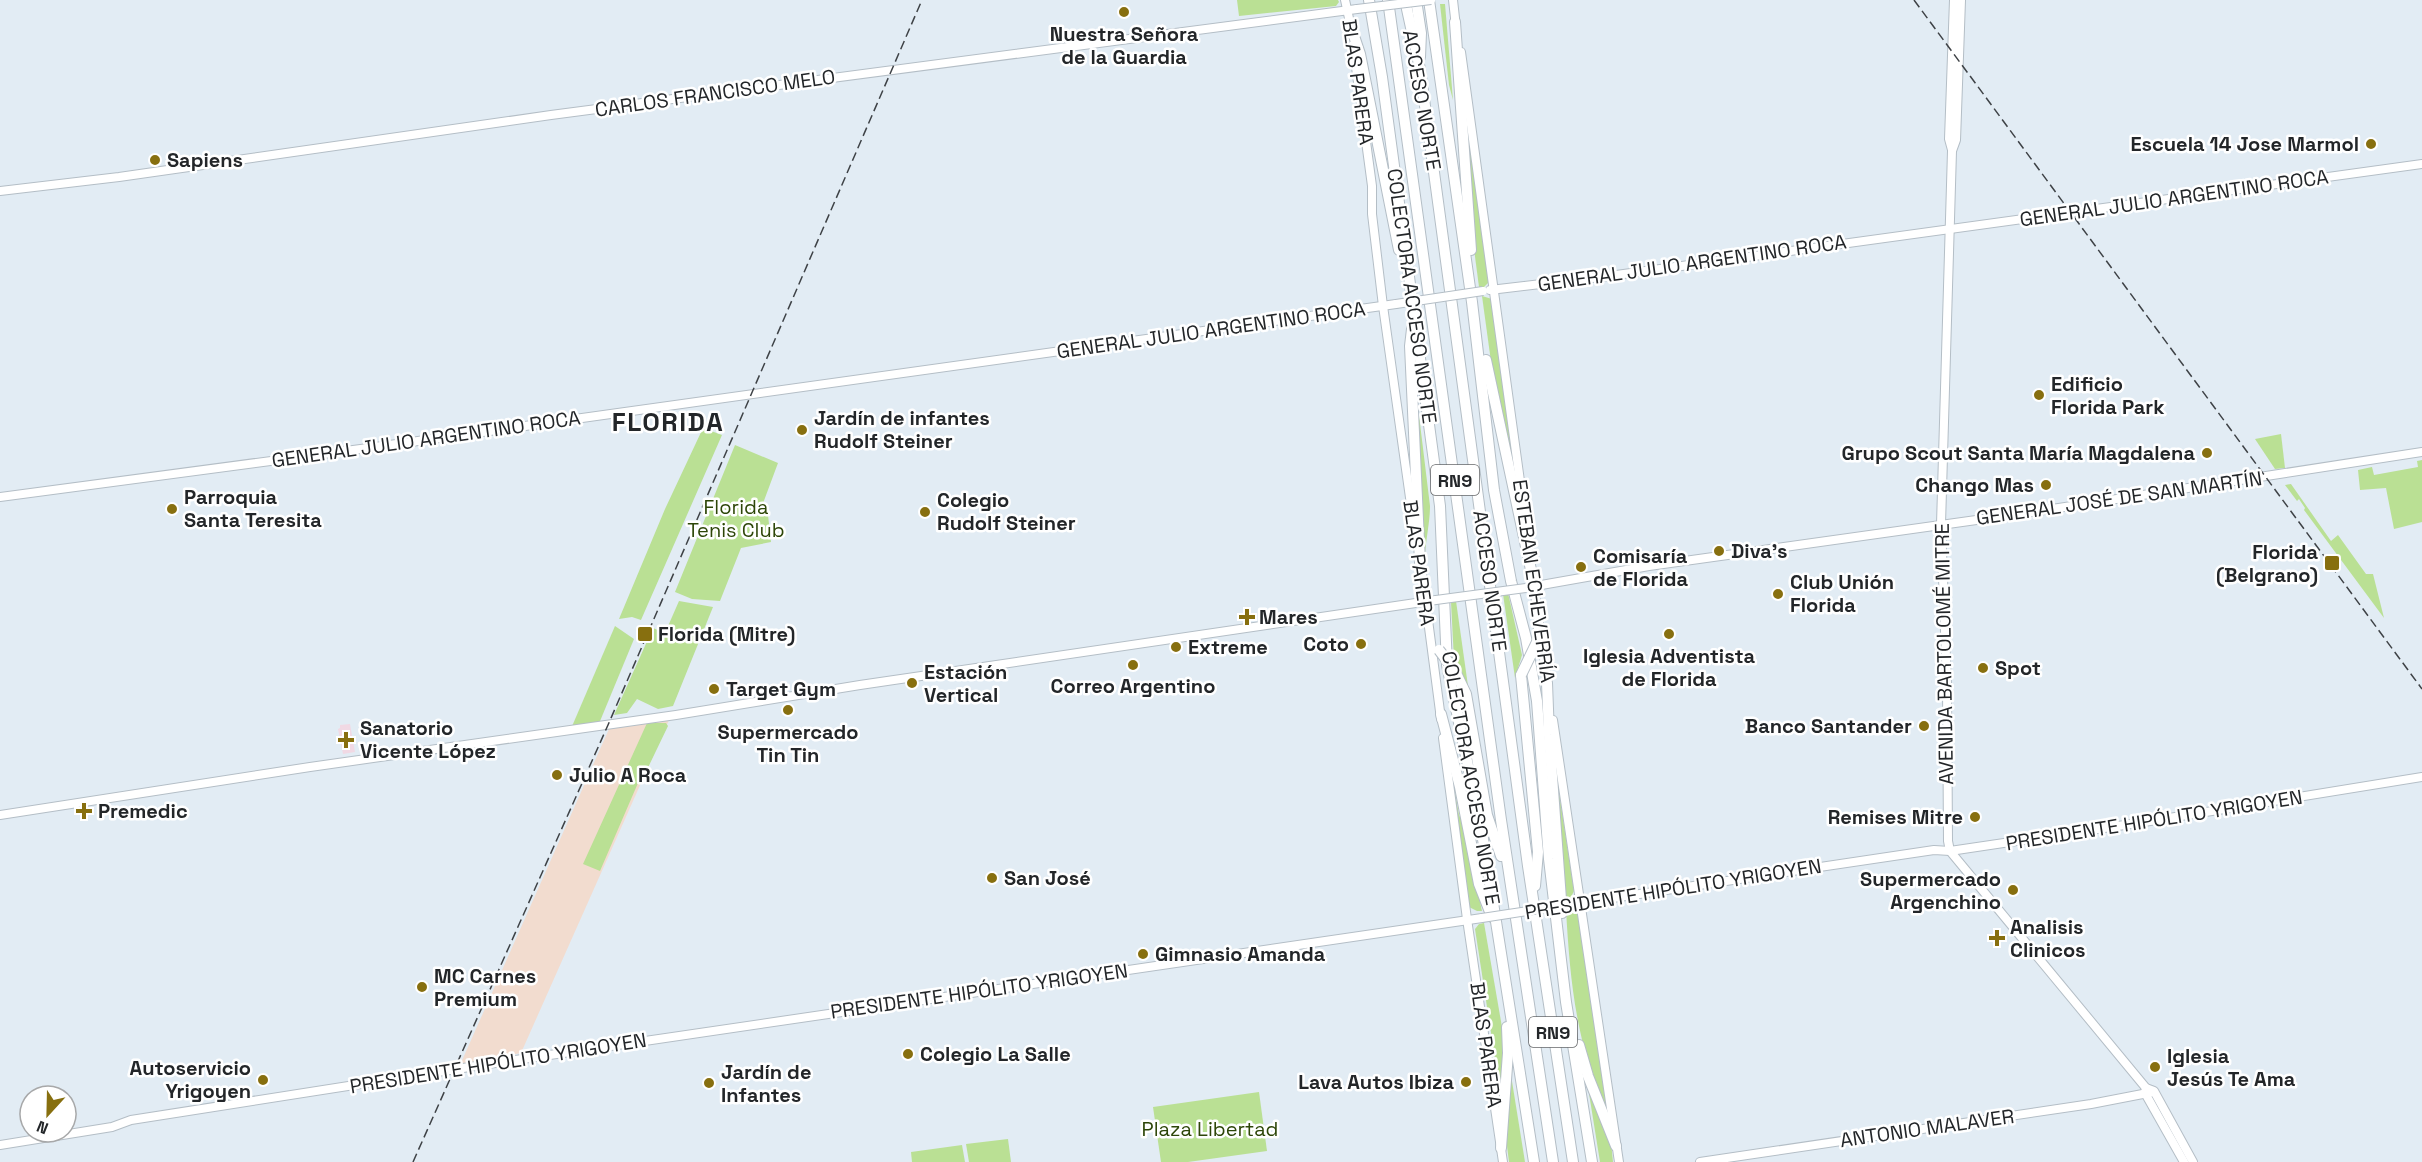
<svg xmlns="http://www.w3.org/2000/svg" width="2422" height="1162" font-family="'Space Grotesk',sans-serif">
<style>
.commercial{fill:#f2dccf}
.medical{fill:#f1d9e4}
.green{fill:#bae094}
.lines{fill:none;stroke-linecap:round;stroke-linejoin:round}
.secondary-casing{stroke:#b4bec6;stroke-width:10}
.highway-casing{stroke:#b4bec6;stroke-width:12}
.secondary{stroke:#fff;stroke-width:8}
.highway{stroke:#fff;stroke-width:10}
.rail{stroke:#3e4246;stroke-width:1.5;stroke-dasharray:9 4.5;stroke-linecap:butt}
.secondary-bridge-casing{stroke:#b4bec6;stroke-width:10;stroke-linecap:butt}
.highway-bridge-casing{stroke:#b4bec6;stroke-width:12;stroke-linecap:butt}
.secondary-bridge{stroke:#fff;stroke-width:8}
.highway-bridge{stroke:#fff;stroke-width:10}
.poi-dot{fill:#876f0f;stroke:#fff;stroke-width:2}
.labels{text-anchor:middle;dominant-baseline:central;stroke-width:5;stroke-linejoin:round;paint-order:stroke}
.shield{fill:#fff;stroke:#656769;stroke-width:1.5}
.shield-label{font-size:18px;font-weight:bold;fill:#232629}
.poi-label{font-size:20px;font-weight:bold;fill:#232629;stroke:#fff;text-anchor:start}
.street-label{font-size:20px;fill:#232629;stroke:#fff}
.park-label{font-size:20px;fill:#2d4608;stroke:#fff}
.district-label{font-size:26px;font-weight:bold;letter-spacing:1.5px;fill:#232629;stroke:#fff}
</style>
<rect width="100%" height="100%" fill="#e2ecf4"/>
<polygon class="commercial" points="669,720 521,1053 460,1065 609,729"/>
<polygon class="medical" points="350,724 355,752 343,754 338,729 340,728 340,725"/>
<g class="green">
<polygon points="1237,0 1338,0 1339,2 1336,6 1239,16"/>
<polygon points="1440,4 1445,4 1453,100 1449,85"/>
<polygon points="1466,119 1469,119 1490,281 1484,287 1479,287 1474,249"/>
<polygon points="1482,296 1492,299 1520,493 1492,369"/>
<path d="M 1418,407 L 1430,506 C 1430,522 1426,538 1425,555 Z"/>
<polygon points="703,428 722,435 641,620 632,617 619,619 665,509"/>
<polygon points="2281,434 2285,468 2275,469 2255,439"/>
<polygon points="735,445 778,463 762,506 767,506 771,542 741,548 720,601 692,599 675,592"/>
<polygon points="2422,460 2422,522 2394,529 2386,488 2360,490 2358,470 2372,467 2374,475 2418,467 2417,461"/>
<polygon points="2291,484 2331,541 2338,535 2366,574 2373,574 2384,618 2304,510 2305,508 2299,499 2297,501 2285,485"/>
<polygon points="1508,593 1522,655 1515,678 1503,594"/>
<polygon points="679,601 713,607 673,706 658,709 637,699 627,713 614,715 653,628 665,633"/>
<polygon points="1456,601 1468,686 1454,660 1451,602"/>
<polygon points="615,626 634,639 598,726 570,731"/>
<polygon points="647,723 666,723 668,726 643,778 643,784 638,783 600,871 583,864"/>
<polygon points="1451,770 1459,815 1463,823 1482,911 1477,911 1469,907"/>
<polygon points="1556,772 1574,891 1570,899 1564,899"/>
<path d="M 1571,909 L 1574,914 L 1578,914 L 1607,1109 C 1600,1094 1593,1078 1588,1062 C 1573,1012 1569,961 1566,910 Z"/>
<polygon points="1484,923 1503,1033 1502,1104 1475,929 1479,924"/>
<polygon points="1510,1069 1525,1162 1509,1162 1506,1138"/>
<polygon points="1587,1081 1611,1142 1613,1162 1600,1162"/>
<polygon points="1259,1092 1267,1151 1188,1162 1161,1162 1153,1107"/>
<polygon points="1008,1139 1011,1162 969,1162 966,1144"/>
<polygon points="962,1145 965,1162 912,1162 911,1152"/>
</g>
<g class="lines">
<g class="secondary-casing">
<g id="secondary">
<polyline points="1345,0 1352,32"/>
<polyline points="1453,0 1456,27"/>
<polyline points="1961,0 1956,140 1952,151 1941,524 1947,685 1948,841 1950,851 2146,1088 2154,1091 2193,1162"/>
<polyline points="1353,45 1372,186 1372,214 1383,306 1414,526"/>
<polyline points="1461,52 1527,532"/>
<polyline points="1952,150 1949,139 1954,0"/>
<polyline points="0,191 119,177 551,115 1357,9"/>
<polyline points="1490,290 1609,276 2422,164"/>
<polyline points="0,497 368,448 1396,304"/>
<polyline points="1420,559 1441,719"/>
<polyline points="1531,566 1548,687"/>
<polyline points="1530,587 1649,566 2019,514 2422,452"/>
<polyline points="1553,720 1619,1162"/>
<polyline points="1443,738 1467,919 1503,1162"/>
<polyline points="0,815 310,767 676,715 860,685 1436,600"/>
<polyline points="1566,905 1934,850 1950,851 2138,823 2422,777"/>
<polyline points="2146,1088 2145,1093 2184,1162"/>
<polyline points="0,1145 112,1127 131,1120 495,1063 1482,918"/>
<polyline points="1700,1162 2091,1104 2153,1092"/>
</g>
</g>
<g class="highway-casing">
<g id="highway">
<polyline points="1369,0 1382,77 1440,506 1447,665 1482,833 1534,1162"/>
<polyline points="1388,0 1501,820 1553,1162"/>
<polyline points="1405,0 1420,69 1528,866 1573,1162"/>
<polyline points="1416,0 1421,33 1420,57"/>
<polyline points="1429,0 1472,302 1494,490 1511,581 1526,638 1537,701 1549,859 1566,1002 1592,1162"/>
<polyline points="1455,22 1471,250"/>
<polyline points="1351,27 1360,54 1399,250"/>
<polyline points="1412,329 1410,346 1420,563"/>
<polyline points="1486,360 1531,570"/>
<polyline points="1537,642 1539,627"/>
<polyline points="1455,671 1466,694 1487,815 1501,856"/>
<polyline points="1521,675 1538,852 1535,886"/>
<polyline points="1547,683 1549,735 1562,913"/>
<polyline points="1441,714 1460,787 1479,884 1492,917"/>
<polyline points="1579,1045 1588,1076 1616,1146"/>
<polyline points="1501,1148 1508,1053 1507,1027"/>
</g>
</g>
<use href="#secondary" class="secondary"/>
<use href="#highway" class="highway"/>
<g class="rail">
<polyline points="1914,0 2422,689"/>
<polyline points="413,1162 608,725 922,0"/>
</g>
<g class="secondary-bridge-casing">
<g id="secondary-bridge">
<polyline points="1357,9 1431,0"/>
<polyline points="1396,304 1483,291"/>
<polyline points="1436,600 1526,588"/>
<polyline points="1482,918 1566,905"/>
</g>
</g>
<g class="highway-bridge-casing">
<g id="highway-bridge">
<polyline points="1439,650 1455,671"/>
<polyline points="1521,675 1537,642"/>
</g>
</g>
<use href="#secondary-bridge" class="secondary-bridge"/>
<use href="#highway-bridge" class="highway-bridge"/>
</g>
<g class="poi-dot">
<circle cx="1124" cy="12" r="6"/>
<circle cx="2371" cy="144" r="6"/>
<circle cx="155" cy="160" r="6"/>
<circle cx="2039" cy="395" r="6"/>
<circle cx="802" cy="430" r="6"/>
<circle cx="2207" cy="453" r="6"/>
<circle cx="2046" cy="485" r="6"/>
<circle cx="172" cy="509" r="6"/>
<circle cx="925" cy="512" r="6"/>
<circle cx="1719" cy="551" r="6"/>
<rect x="2324" y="555" width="16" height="16" rx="3"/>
<circle cx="1581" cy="567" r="6"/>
<circle cx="1778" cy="594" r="6"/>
<path d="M1244 608h6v6h6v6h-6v6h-6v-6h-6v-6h6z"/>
<rect x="637" y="626" width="16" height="16" rx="3"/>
<circle cx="1669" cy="634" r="6"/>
<circle cx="1361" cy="644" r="6"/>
<circle cx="1176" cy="647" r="6"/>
<circle cx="1133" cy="665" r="6"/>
<circle cx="1983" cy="668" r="6"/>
<circle cx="912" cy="683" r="6"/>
<circle cx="714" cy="689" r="6"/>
<circle cx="788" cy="710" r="6"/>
<circle cx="1924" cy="726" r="6"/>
<path d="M343 731h6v6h6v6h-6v6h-6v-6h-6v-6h6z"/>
<circle cx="557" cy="775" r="6"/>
<path d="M81 802h6v6h6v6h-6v6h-6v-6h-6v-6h6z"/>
<circle cx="1975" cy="817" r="6"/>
<circle cx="992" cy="878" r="6"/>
<circle cx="2013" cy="890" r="6"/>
<path d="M1994 929h6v6h6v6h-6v6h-6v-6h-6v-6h6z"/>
<circle cx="1143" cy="954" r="6"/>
<circle cx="422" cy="987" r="6"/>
<circle cx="908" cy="1054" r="6"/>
<circle cx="2155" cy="1067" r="6"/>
<circle cx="263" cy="1080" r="6"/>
<circle cx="1466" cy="1082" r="6"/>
<circle cx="709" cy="1083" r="6"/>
</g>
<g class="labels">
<g class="shield">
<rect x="1431" y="465" width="48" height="30" rx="4.5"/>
<rect x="1529" y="1017" width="48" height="30" rx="4.5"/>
</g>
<g class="shield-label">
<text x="1455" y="480">RN9</text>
<text x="1553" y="1032">RN9</text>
</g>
<g class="poi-label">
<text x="1124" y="34" text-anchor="middle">Nuestra Señora<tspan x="1124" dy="23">de la Guardia</tspan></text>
<text x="2359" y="144" text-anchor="end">Escuela 14 Jose Marmol</text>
<text x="167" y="160">Sapiens</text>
<text x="2051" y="384">Edificio<tspan x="2051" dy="23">Florida Park</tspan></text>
<text x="814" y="418">Jardín de infantes<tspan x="814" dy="23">Rudolf Steiner</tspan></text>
<text x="2195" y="453" text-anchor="end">Grupo Scout Santa María Magdalena</text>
<text x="2034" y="485" text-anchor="end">Chango Mas</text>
<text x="184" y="497">Parroquia<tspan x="184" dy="23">Santa Teresita</tspan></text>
<text x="937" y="500">Colegio<tspan x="937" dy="23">Rudolf Steiner</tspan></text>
<text x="1731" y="551">Diva's</text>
<text x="2318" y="552" text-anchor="end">Florida<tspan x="2318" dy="23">(Belgrano)</tspan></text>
<text x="1593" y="556">Comisaría<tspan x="1593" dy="23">de Florida</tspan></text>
<text x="1790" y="582">Club Unión<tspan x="1790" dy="23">Florida</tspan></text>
<text x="1259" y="617">Mares</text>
<text x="658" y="634">Florida (Mitre)</text>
<text x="1349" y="644" text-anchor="end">Coto</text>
<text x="1188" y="647">Extreme</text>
<text x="1669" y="656" text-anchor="middle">Iglesia Adventista<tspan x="1669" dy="23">de Florida</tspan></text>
<text x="1995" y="668">Spot</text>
<text x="924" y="672">Estación<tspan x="924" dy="23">Vertical</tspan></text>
<text x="1133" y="686" text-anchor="middle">Correo Argentino</text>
<text x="726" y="689">Target Gym</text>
<text x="1912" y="726" text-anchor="end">Banco Santander</text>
<text x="360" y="728">Sanatorio<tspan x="360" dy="23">Vicente López</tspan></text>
<text x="788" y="732" text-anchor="middle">Supermercado<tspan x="788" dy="23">Tin Tin</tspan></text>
<text x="569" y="775">Julio A Roca</text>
<text x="98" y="811">Premedic</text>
<text x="1963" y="817" text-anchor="end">Remises Mitre</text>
<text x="1004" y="878">San José</text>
<text x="2001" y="879" text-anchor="end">Supermercado<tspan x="2001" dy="23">Argenchino</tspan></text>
<text x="2010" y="927">Analisis<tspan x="2010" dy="23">Clinicos</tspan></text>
<text x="1155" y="954">Gimnasio Amanda</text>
<text x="434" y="976">MC Carnes<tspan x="434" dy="23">Premium</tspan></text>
<text x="920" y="1054">Colegio La Salle</text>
<text x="2167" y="1056">Iglesia<tspan x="2167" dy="23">Jesús Te Ama</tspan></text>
<text x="251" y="1068" text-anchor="end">Autoservicio<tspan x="251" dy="23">Yrigoyen</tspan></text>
<text x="721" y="1072">Jardín de<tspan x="721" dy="23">Infantes</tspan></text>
<text x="1454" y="1082" text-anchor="end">Lava Autos Ibiza</text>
</g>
<g class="street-label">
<text transform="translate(1358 82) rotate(82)">BLAS PARERA</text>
<text transform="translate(715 93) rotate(-8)">CARLOS FRANCISCO MELO</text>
<text transform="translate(1422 100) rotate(80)">ACCESO NORTE</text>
<text transform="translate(2174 198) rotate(-8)">GENERAL JULIO ARGENTINO ROCA</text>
<text transform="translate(1692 263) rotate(-8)">GENERAL JULIO ARGENTINO ROCA</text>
<text transform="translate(1412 296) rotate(82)">COLECTORA ACCESO NORTE</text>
<text transform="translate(1211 330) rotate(-8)">GENERAL JULIO ARGENTINO ROCA</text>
<text transform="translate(426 439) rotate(-8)">GENERAL JULIO ARGENTINO ROCA</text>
<text transform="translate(2119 498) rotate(-8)">GENERAL JOSÉ DE SAN MARTÍN</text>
<text transform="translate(1419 563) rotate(82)">BLAS PARERA</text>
<text transform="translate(1490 581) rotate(82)">ACCESO NORTE</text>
<text transform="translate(1534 581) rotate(82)">ESTEBAN ECHEVERRÍA</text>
<text transform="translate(1944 654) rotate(-91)">AVENIDA BARTOLOMÉ MITRE</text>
<text transform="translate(1471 778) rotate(80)">COLECTORA ACCESO NORTE</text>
<text transform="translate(2154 820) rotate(-9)">PRESIDENTE HIPÓLITO YRIGOYEN</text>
<text transform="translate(1673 889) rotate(-9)">PRESIDENTE HIPÓLITO YRIGOYEN</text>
<text transform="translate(979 991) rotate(-8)">PRESIDENTE HIPÓLITO YRIGOYEN</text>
<text transform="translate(1486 1045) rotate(82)">BLAS PARERA</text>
<text transform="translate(498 1063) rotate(-9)">PRESIDENTE HIPÓLITO YRIGOYEN</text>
<text transform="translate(1927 1128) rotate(-8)">ANTONIO MALAVER</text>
</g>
<g class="park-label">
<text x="736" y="507">Florida<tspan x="736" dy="23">Tenis Club</tspan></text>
<text x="1210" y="1129">Plaza Libertad</text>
</g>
<g class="district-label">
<text x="668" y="422">FLORIDA</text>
</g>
</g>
<g transform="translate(48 1114) rotate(202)"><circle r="28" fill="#ffffff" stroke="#a7a8a9" stroke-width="1.5"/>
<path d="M0-4.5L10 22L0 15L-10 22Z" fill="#876f0f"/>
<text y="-9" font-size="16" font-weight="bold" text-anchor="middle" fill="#232629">N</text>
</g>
</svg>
